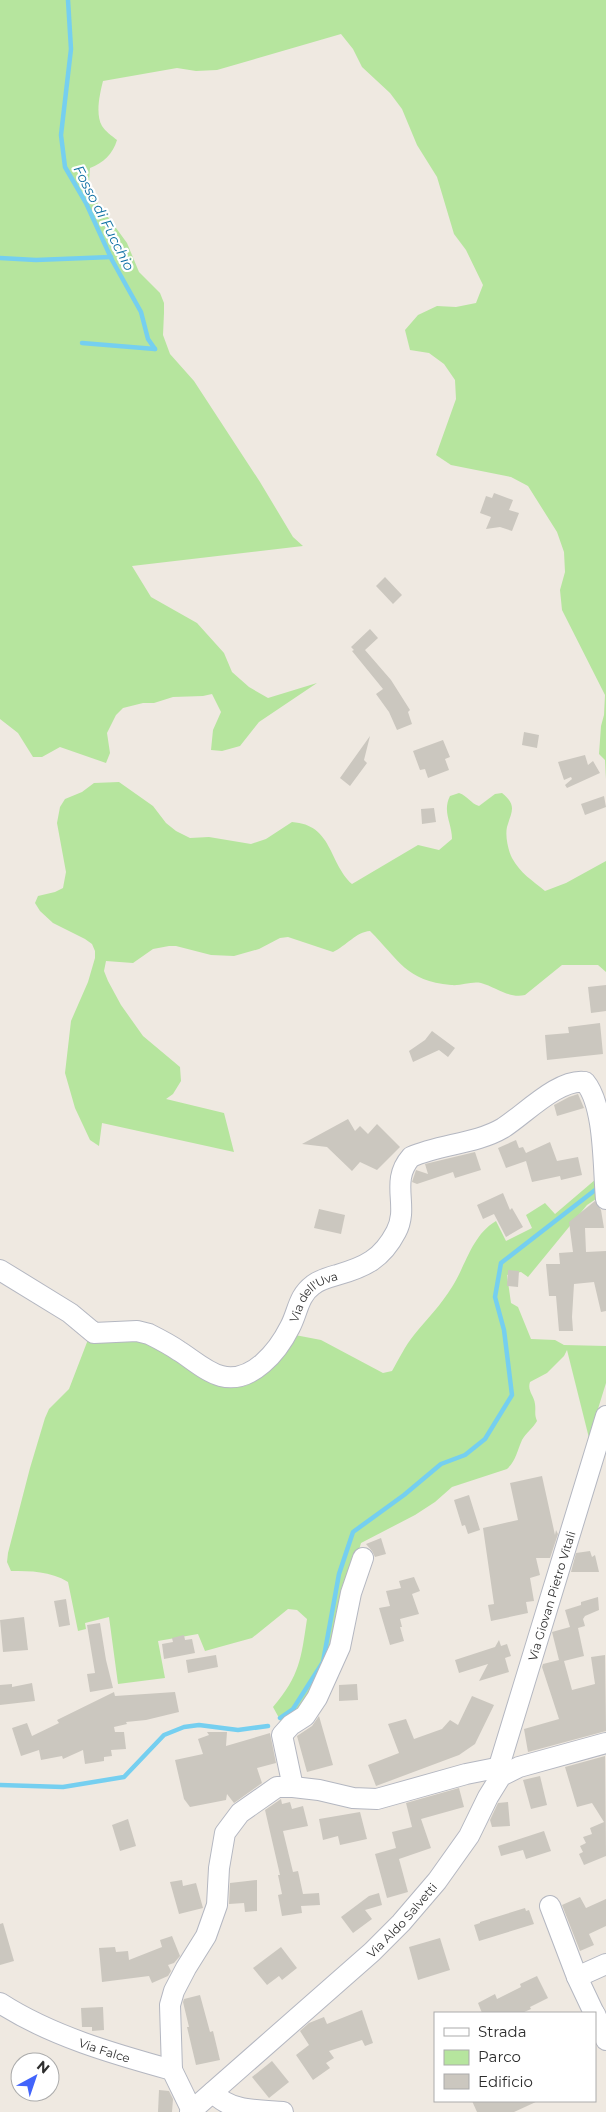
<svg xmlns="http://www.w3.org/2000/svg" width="606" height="2112" font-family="Montserrat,sans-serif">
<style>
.green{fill:#b6e59e}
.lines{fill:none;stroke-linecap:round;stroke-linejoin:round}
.stream{stroke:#75cff0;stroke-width:4.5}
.building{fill:#cbc7bf}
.minor-casing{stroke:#b4b7c1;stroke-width:22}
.minor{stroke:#fff;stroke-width:20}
.labels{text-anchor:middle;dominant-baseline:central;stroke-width:4.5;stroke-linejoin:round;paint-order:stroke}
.street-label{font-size:12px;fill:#2e2e2e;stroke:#fff}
.water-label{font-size:14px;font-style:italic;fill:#0d6fa3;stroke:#fff}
</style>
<rect width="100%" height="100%" fill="#efe9e1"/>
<g class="green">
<path d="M 0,0 L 606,0 L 606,779 L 605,760 L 599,754 L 601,726 L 604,715 L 605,695 L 562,610 L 560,590 L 565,572 L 564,552 L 557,532 L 528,486 L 511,477 L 451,465 L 436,455 L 456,399 L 455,380 L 444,364 L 429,353 L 410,350 L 405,330 L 418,315 L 437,306 L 456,307 L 476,303 L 483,285 L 466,250 L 454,234 L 437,177 L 417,145 L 402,109 L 390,93 L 362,67 L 353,49 L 341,34 L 217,70 L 196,71 L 177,68 L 103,81 C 100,93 95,114 102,126 C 105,131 112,136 117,140 C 113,154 103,163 90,168 L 89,182 L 97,202 L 127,243 L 139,272 L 160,293 L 164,303 L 164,313 L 163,335 L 170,354 L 194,381 L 260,482 L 293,537 L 303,546 L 132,566 L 151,597 L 197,623 L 224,653 L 232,672 L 249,687 L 268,698 L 317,683 L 259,722 L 240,746 L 222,751 L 211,750 L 213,730 L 221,712 L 212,694 L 203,696 L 173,697 L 154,703 L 143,703 L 123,708 L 116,715 L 107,733 L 110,753 L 106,763 L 60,747 L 42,757 L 33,757 L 18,733 L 0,719 Z"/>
<path d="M 119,782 L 153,806 L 166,823 L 176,831 L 190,838 L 209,837 L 251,844 L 266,839 L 292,822 C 333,825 328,862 352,884 L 418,845 L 439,850 L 452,839 C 452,823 442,812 450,796 L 459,793 C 468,796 470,803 479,806 L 495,794 L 502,793 C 518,806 511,812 507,827 C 505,836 508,850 512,858 C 520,873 533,881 545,891 L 566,883 L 606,861 L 606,972 L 598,965 L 562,965 L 525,995 C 509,999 496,987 481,983 C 471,981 462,986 451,985 C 406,981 399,960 370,931 C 356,932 346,946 333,952 L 288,937 L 280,938 L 259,949 L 234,956 L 211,955 L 176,946 L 169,946 L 153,949 L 133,963 L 106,961 L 104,971 L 108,981 L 121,1005 L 143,1036 L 180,1067 L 181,1081 L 173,1094 L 166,1099 L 224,1113 L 234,1152 L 102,1123 L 99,1146 L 90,1140 L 75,1108 L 65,1073 L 71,1021 L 88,982 L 95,958 L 95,951 L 92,944 L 85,939 L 53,923 L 40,911 L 35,903 L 38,896 L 55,892 L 63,888 L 66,872 L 57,823 L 60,807 L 65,799 L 82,792 L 94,783 Z"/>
<path d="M 596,1179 L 599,1197 L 587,1205 L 528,1277 L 521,1272 L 507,1275 L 511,1303 L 518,1307 L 531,1339 L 555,1340 L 564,1345 L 606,1346 L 606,1383 L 589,1438 L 567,1350 L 564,1356 L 547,1373 L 530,1382 C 527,1391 534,1395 535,1404 C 536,1411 534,1414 537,1421 C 533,1428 526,1433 522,1440 C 517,1451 516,1461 507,1469 L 452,1487 L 435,1502 L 415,1515 L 361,1543 L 316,1695 L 284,1727 L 273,1707 C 300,1675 301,1659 307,1619 L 297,1610 L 288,1609 L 252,1638 L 205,1651 L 198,1634 L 158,1641 L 165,1678 L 118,1684 L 109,1617 L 85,1623 L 86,1629 L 78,1631 L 68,1582 C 50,1571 31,1571 11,1571 L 7,1562 L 8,1553 L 30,1468 L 45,1418 L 49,1409 L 69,1389 L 89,1337 L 142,1339 L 209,1380 L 228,1388 L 245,1386 L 258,1379 L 271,1368 L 295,1335 L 321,1340 L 383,1373 L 392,1371 C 399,1359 405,1346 414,1335 C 427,1319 441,1305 452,1287 C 466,1265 472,1235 496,1221 L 506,1241 L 532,1228 L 526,1215 L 545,1203 L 555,1214 Z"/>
</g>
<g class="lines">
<g class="stream">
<polyline points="68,0 71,49 61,135 65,167 86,203 112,260 141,312 148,339 155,349"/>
<polyline points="0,258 36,260 111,257"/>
<polyline points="82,343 155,349"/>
<polyline points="280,1718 293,1709 323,1662 339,1574 353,1532 404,1495 441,1464 465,1455 485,1439 512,1395 504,1330 495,1297 501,1263 599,1187"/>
<polyline points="0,1785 63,1787 124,1777 164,1735 184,1727 199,1725 238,1730 268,1726"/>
</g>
</g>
<g class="building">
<polygon points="494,493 513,500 509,510 519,513 512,531 500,527 486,529 491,517 480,513 486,496 492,498"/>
<polygon points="385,577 402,595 393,604 376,586"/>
<polygon points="370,629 378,638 365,650 391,680 410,710 408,712 412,724 397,730 389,712 376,694 383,689 352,651 354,650 351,647"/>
<polygon points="524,732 539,735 537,748 522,745"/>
<polygon points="370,736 364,760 367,763 350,786 340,778"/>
<polygon points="443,740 450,757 445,759 449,770 428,778 425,769 420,770 413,751"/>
<polygon points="585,755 588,765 593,761 600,773 567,788 565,785 572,779 571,777 564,780 558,762"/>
<polygon points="604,796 606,807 585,815 581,804"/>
<polygon points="434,808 436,822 422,824 421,809"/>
<polygon points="606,985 606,1011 591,1013 588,987"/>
<polygon points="600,1023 603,1054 547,1060 545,1035 569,1033 568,1027"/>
<polygon points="432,1031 455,1048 448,1057 439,1050 413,1062 409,1051 425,1040"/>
<polygon points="578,1094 584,1108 557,1116 554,1105 569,1097"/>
<polygon points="348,1119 355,1131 360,1126 368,1134 377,1124 400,1147 377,1170 360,1162 352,1171 327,1147 302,1144"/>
<polygon points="516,1140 519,1148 523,1147 526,1153 550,1142 557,1161 578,1157 582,1175 561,1180 560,1176 532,1182 526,1161 506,1168 498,1148"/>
<polygon points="475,1152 481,1170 455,1178 453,1172 417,1184 412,1182 416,1170 428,1174 425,1164"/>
<polygon points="503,1193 510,1210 512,1208 523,1227 506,1237 494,1214 483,1219 477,1205"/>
<polygon points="595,1201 601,1210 604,1228 585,1228 586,1252 606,1251 606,1311 601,1312 594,1282 574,1284 572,1317 573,1331 559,1331 556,1296 549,1296 546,1264 560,1264 559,1253 573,1252 569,1222"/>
<polygon points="319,1209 345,1215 341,1234 314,1228"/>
<polygon points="508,1270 519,1271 518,1287 507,1286"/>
<polygon points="542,1476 555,1535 556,1530 558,1534 550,1558 536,1558 540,1575 530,1578 534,1601 526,1602 528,1613 491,1621 488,1605 494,1604 483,1528 518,1520 510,1483"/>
<polygon points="469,1495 480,1530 468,1534 465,1525 462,1526 454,1500"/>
<polygon points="381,1538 386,1554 375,1557 372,1551 366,1544"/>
<polygon points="590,1551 592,1557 595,1555 599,1572 571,1572 576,1553"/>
<polygon points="414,1577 420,1591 412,1594 419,1614 400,1619 402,1627 400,1627 404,1641 390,1645 379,1608 390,1606 386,1591 401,1588 399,1581"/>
<polygon points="598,1597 599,1610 585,1616 583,1619 585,1626 578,1628 584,1656 564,1661 572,1690 595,1684 591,1657 605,1655 606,1731 528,1752 524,1729 559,1719 542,1667 543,1664 559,1660 552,1632 570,1627 565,1610 581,1605 581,1602"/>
<polygon points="66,1599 70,1625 59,1627 54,1601"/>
<polygon points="24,1617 28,1650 3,1652 0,1620"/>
<polygon points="100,1623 106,1660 113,1688 90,1692 87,1674 95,1673 87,1625"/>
<polygon points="184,1635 185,1640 192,1639 195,1653 164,1659 162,1644 173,1642 172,1638"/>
<polygon points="499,1640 501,1646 507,1644 511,1656 505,1658 509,1672 479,1681 488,1664 459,1673 455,1660 495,1647"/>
<polygon points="216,1655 218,1667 188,1673 186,1660"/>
<polygon points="32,1683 35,1701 0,1705 0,1685 12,1684 12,1687"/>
<polygon points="357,1684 358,1700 339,1701 339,1685"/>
<polygon points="114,1692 115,1696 175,1692 179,1712 146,1720 126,1722 127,1724 114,1727 115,1732 124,1732 126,1749 111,1750 112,1756 104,1757 104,1761 85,1764 83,1750 63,1759 62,1756 41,1760 39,1750 21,1756 12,1728 27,1723 32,1736 59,1723 57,1720"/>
<polygon points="472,1696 494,1705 475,1744 459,1755 376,1786 368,1765 399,1753 388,1724 406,1719 414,1739 442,1729 450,1720 458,1725"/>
<polygon points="319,1716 333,1765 307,1772 297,1736 312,1726"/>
<polygon points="207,1732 227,1732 226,1746 270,1733 276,1763 257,1768 262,1783 234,1803 227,1794 226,1800 190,1807 184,1799 175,1760 203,1754 198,1739 209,1735"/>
<polygon points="605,1756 606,1856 584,1865 579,1854 583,1852 580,1846 586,1843 583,1837 592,1834 590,1828 604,1822 592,1803 577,1807 565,1767"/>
<polygon points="540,1776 547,1805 531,1809 523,1780"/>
<polygon points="459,1788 464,1807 421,1819 431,1848 399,1859 408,1892 387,1898 375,1854 396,1848 392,1832 412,1827 406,1803"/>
<polygon points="281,1799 282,1804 290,1802 292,1809 303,1806 308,1826 283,1831 293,1872 298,1871 303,1894 319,1893 320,1905 301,1906 302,1913 282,1916 278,1895 282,1894 278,1875 280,1875 265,1810"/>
<polygon points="508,1802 510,1826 492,1827 490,1820 498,1803"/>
<polygon points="360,1812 367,1839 340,1845 338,1836 323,1840 319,1819"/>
<polygon points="128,1819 136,1846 120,1851 112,1825"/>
<polygon points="544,1831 551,1851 526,1859 523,1850 501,1856 498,1846"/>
<polygon points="182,1880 183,1886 196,1883 203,1908 179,1914 170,1882"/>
<polygon points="257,1880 257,1911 245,1912 244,1903 229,1904 230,1883"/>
<polygon points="379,1893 382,1905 365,1910 372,1919 353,1933 341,1917 369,1896"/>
<polygon points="580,1897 586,1908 606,1899 606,1926 589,1934 594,1945 580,1951 562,1905"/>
<polygon points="525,1908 526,1911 529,1910 534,1924 479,1941 474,1925 480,1923 480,1922"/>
<polygon points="3,1923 14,1961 0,1965 0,1924"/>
<polygon points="172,1936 180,1956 174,1963 168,1965 171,1971 168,1976 152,1983 149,1976 102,1982 99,1948 115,1947 116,1952 128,1951 129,1960 162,1947 160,1940"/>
<polygon points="440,1938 450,1970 418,1980 409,1947"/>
<polygon points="281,1947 297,1968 282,1980 279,1976 267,1985 253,1968"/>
<polygon points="537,1976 548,1998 530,2007 531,2009 522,2013 482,2013 478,2003 495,1994 497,1999 521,1987 520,1984"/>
<polygon points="200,1995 210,2032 213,2031 220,2060 196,2065 187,2027 189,2027 183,2002 184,1999"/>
<polygon points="103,2007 104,2030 92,2031 92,2027 82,2027 81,2008"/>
<polygon points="362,2010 373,2043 365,2046 362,2040 329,2051 334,2058 326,2063 330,2068 313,2080 296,2055 309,2045 300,2031 309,2023 324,2017 327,2024"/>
<polygon points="272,2061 289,2082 269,2098 252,2077"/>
<polygon points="159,2090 169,2091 173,2099 172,2112 158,2112"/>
<polygon points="472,2101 538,2101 514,2112 477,2112"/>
</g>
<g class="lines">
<g class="minor-casing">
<g id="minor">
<path id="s1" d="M 0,1270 L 70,1313 L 94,1333 L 137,1331 L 149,1334 C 159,1339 169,1344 179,1351 C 192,1359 206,1372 221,1376 C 252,1384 278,1351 290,1327 C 298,1312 298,1296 313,1285 C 319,1280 330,1277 337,1275 C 365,1267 382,1259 396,1232 C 410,1206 389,1182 411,1157 C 440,1144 476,1144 503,1128 C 525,1114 559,1078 585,1082 C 605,1106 603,1167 606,1199"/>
<path id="s2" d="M 501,1776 L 500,1763 L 606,1416"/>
<polyline points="293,1787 282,1735 291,1725 305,1716 317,1698 340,1647 351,1593 363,1558"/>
<polyline points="550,1906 577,1977 594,2013"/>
<polyline points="577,1977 606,1964"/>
<path id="s3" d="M 0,2003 C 51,2036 114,2054 172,2070 L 192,2111"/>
<polyline points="595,2014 606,2040"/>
<polyline points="172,2070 170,2005 174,1991 186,1968 206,1936 217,1905 219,1868 225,1833 240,1813 277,1787 293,1787 319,1790 353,1798 377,1799 466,1774 501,1767"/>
<path d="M 213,2092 C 229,2112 260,2110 283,2112"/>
<path id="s4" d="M 190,2112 L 372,1952 L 401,1923 L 437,1881 L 469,1836 L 488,1797 L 501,1776 L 519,1767 L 606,1743"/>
</g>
</g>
<use href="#minor" class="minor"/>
</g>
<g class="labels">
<g class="street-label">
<text stroke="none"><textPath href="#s1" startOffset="384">Via dell'Uva</textPath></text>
<text stroke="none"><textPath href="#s2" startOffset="188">Via Giovan Pietro Vitali</textPath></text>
<text stroke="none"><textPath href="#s4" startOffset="286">Via Aldo Salvetti</textPath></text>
<text stroke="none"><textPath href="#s3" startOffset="115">Via Falce</textPath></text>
</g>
<g class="water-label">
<text transform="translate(104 218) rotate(63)">Fosso di Fucchio</text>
</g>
</g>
<rect x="434" y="2012" width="162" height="90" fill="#ffffff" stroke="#ababab"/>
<rect x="444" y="2028" width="25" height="8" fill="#ffffff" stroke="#ababab"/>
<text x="478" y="2037" font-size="15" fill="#2e2e2e">Strada</text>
<rect x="444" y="2050" width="25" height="15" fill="#b6e59e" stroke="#ababab"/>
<text x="478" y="2062" font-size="15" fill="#2e2e2e">Parco</text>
<rect x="444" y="2074" width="25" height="15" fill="#cbc7bf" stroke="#ababab"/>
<text x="478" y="2087" font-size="15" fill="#2e2e2e">Edificio</text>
<g transform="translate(35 2077) rotate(40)"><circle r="24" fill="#ffffff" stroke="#ababab"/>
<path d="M0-4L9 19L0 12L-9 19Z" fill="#4264fb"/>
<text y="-8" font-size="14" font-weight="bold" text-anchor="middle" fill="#2e2e2e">N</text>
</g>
</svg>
